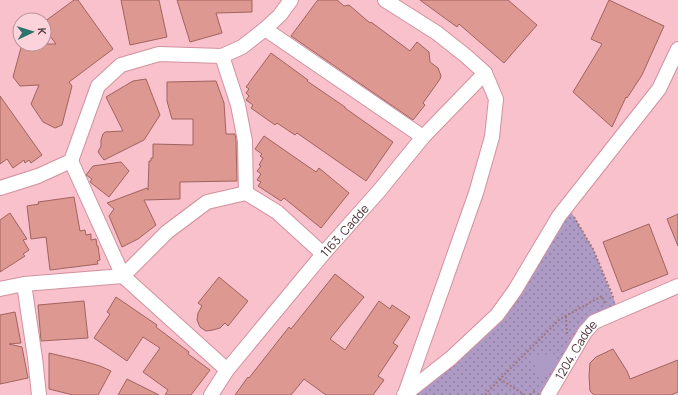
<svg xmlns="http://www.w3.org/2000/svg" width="678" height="395" font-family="Manrope,sans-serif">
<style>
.park{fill:url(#park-dots)}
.garden{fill:#ae9bc5}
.building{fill:#dd9891;stroke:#a0635e}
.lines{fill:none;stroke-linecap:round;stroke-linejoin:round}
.street-casing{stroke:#d2919f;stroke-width:16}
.path{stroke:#9f777f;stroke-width:2;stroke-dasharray:2 2;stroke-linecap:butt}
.street{stroke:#fff;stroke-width:14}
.labels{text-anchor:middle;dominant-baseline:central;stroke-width:3.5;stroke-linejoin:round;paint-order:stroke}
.street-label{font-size:12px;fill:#4c3237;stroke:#fcd3da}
</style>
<defs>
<pattern id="park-dots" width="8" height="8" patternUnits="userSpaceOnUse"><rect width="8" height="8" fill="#ae9bc5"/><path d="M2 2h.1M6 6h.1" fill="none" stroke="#907fa1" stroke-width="1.8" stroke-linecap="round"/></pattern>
</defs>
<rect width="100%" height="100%" fill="#f8c1cc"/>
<polygon class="park" points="567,205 593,249 619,312 594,322 548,395 405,395 497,315"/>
<polygon class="garden" points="560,354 542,382 530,355"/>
<g class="building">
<polygon points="74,0 78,0 113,49 69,82 72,86 62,125 55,128 43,122 31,104 39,85 20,86 13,77 22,44 56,44 44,28 44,22"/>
<polygon points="121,0 159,0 167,37 130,45"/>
<polygon points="177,0 252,0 252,12 216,13 222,33 190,42"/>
<polygon points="318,0 337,0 344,6 349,5 370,23 371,22 410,51 417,42 429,52 430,62 438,68 441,76 440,79 423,103 425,105 413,120 291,36 317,1"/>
<polygon points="420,0 508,0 537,25 504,63 459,24 457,27"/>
<polygon points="609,0 664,26 642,75 627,98 626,97 612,127 573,92 602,44 591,39"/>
<polygon points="271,53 308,80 307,81 345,107 345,108 393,142 366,181 297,133 295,135 277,123 275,125 251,108 253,105 246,100 249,96 246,93 249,89 246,87"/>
<polygon points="146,79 160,115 144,140 104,160 98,152 101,146 101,140 103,134 105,132 123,131 106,97 133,81"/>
<polygon points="216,81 224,103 226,134 235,134 236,140 237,181 180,182 180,199 144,200 156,225 138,239 122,247 109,216 114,209 107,203 147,188 148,190 149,161 151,161 151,158 153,158 153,144 193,145 193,119 172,119 167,101 167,82"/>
<polygon points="0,96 42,155 31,163 29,160 25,163 24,160 13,168 7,159 0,164"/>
<polygon points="264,136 316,172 319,168 349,193 321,228 284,198 281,201 258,186 261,182 257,180 261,174 257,171 261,166 259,165 263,158 260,156 262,154 255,149"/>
<polygon points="121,162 129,171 109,197 90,182 92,179 86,175 93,166"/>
<polygon points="74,197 80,231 85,230 86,235 91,234 91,240 96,239 97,246 98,246 100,260 97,261 98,264 50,270 46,237 31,239 27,206 39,204 38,202"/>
<polygon points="10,213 27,239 23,240 29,250 23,254 25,256 0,272 0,220"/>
<polygon points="678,214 678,246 667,219"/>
<polygon points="649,224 668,274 622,292 603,242"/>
<polygon points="335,274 364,297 330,339 345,350 379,301 390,309 392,305 410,317 393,343 398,346 378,376 384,380 373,395 326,395 304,379 291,395 235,395 248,377 249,378 289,327 291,329"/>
<polygon points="219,277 248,301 228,326 225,323 220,328 213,330 206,331 200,327 197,320 198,313 202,306 198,303"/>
<polygon points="116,297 157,325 156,327 189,352 188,354 210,370 191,395 165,395 168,390 143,372 160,348 143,337 127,361 94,338 110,314 107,312"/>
<polygon points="84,301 88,338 41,341 38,305"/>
<polygon points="15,312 21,343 9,344 22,347 28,378 0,384 0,315"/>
<polygon points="613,349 627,371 630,379 678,360 678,392 671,395 594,395 590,391 589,376 590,363 596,357"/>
<polygon points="49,353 83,361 100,366 111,371 98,395 73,395 49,389"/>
<polygon points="127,379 159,395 118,395"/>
</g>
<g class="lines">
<g class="street-casing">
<g id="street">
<polyline points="385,0 437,33 466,56 485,73 496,99 492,137 476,193 405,394"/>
<polyline points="265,29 423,137"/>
<polyline points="222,56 238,105 245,141 246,193"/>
<polyline points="71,161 123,276 227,370"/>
<polyline points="0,188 38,176 71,161 98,86 121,65 159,54 222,56 242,47 265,29 280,15 291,0"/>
<polyline points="24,284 35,358 39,395"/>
<polyline points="0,289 24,284 123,276 167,232 207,202 246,193 277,212 323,254"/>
<path id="s1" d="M 211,395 L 227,370 L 323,254 L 379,191 L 423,137 L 485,73"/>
<polyline points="404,395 451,358 497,315 515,290 559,216 659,89 678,49"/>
<path id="s2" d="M 548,395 L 585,332 L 594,322 L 678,286"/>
</g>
</g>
<g class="path">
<polyline points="574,217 593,249 614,299"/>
<polyline points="566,316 567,336"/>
<polyline points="485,395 500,379"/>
<polyline points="525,395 500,379 560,319 602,296 605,304"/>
<polyline points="530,395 536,390"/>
</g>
<use href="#street" class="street"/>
</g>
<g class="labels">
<g class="street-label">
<text stroke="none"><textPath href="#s1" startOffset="212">1163. Cadde</textPath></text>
<text stroke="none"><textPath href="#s2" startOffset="53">1204. Cadde</textPath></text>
</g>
</g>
<g transform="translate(32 32) rotate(86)"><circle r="19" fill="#fcd3da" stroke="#b69399"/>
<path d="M0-3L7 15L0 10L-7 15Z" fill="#2c746c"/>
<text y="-6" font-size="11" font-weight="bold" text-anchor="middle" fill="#4c3237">K</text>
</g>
</svg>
